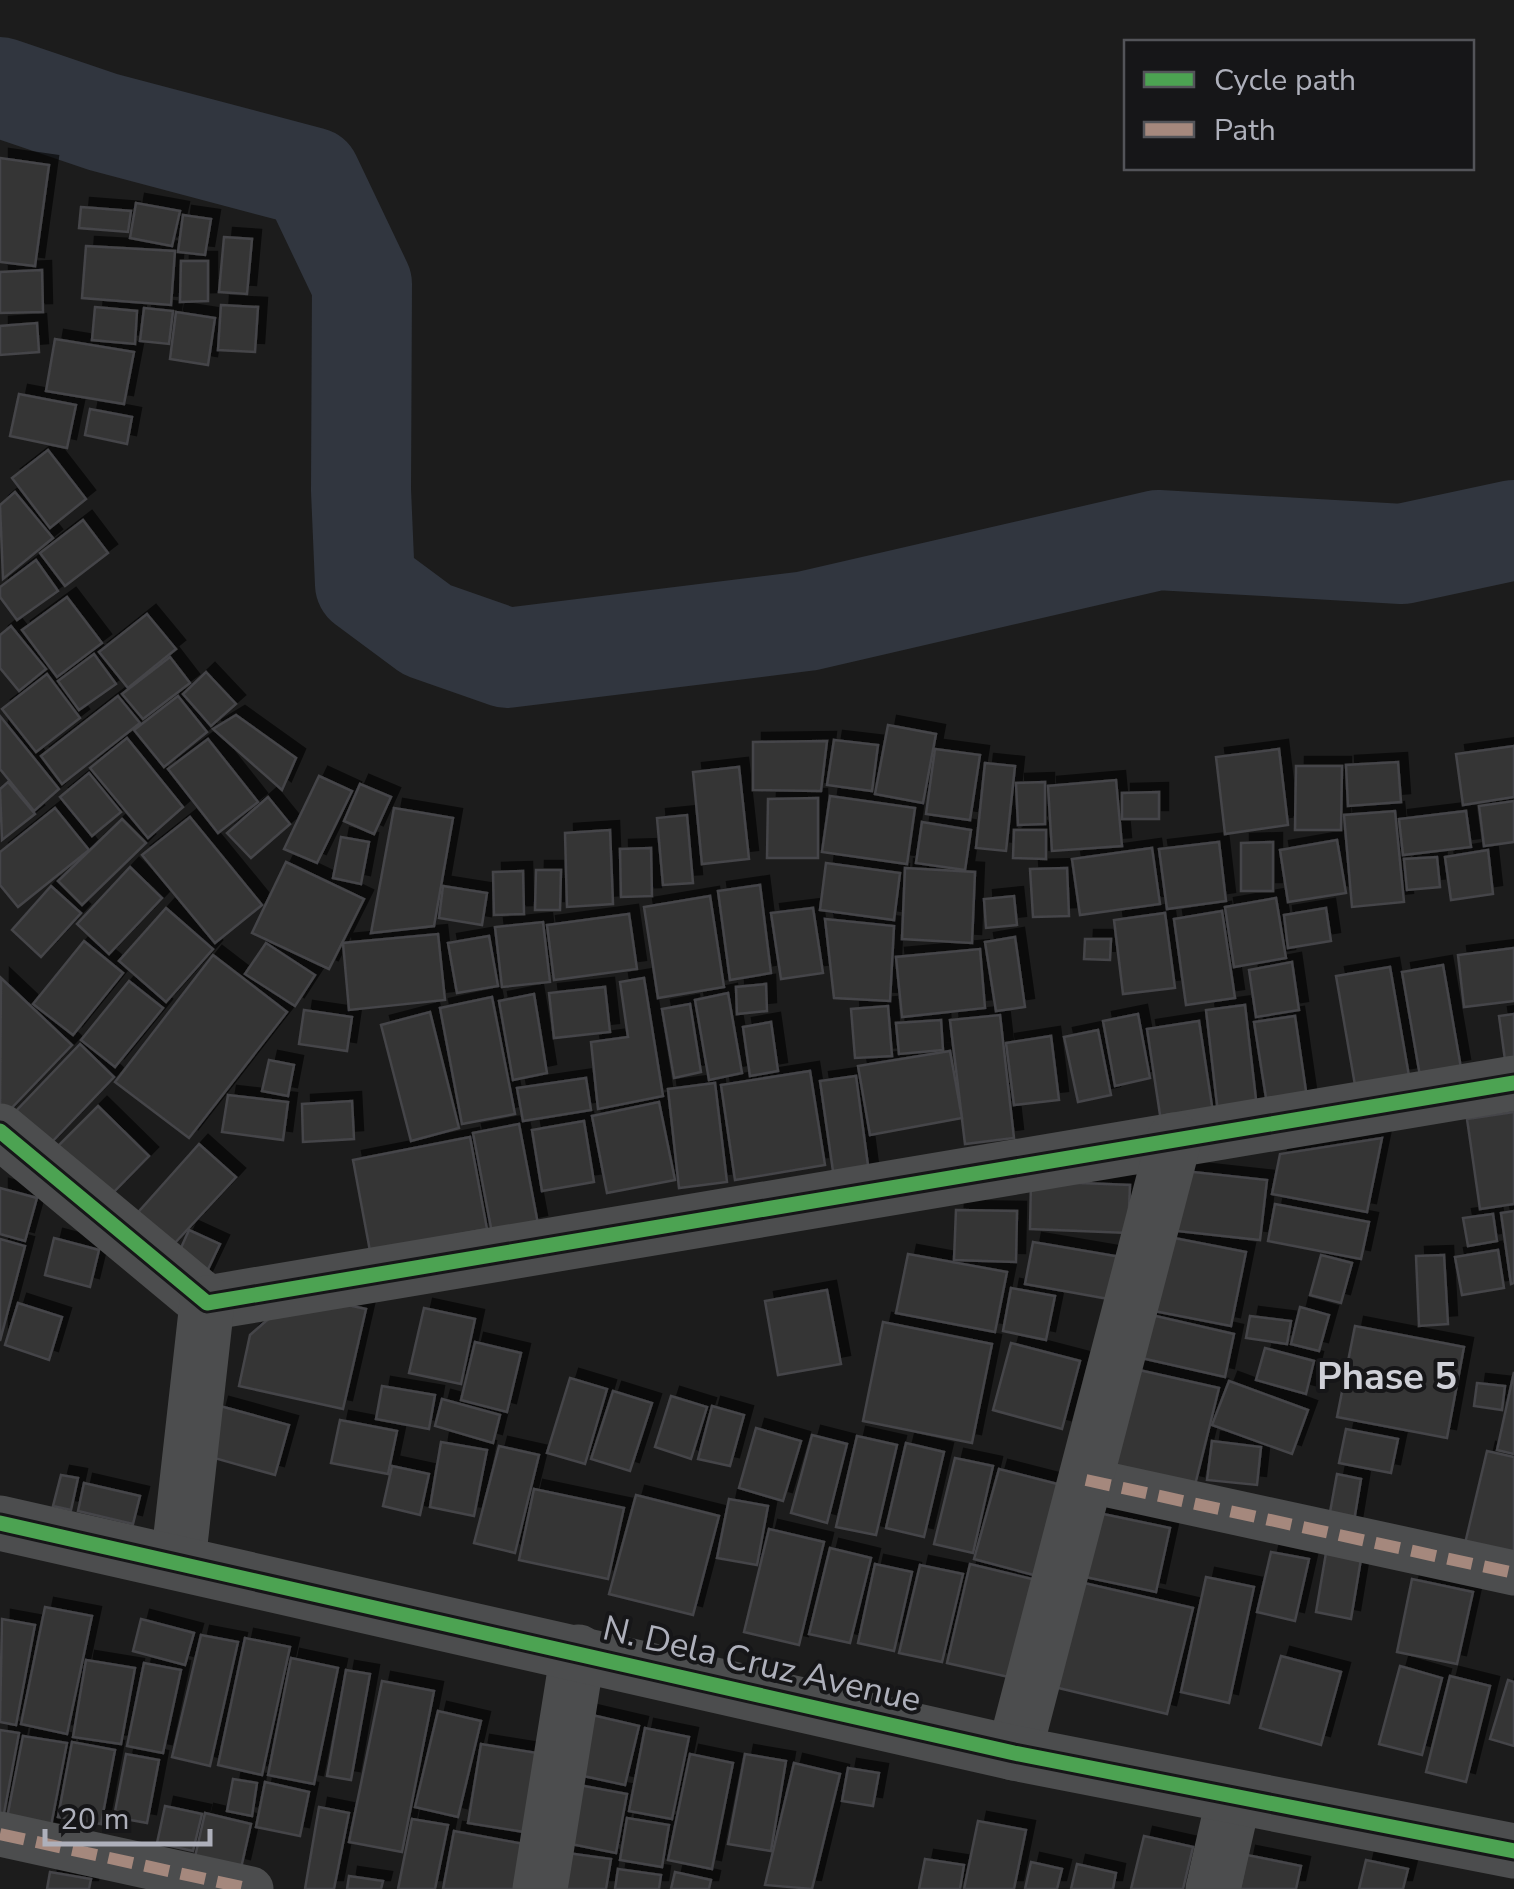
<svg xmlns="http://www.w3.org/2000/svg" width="1514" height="1889" font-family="'Nunito Sans',sans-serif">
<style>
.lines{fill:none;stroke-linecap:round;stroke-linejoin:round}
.river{stroke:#31363f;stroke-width:100}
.building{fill:#353536;stroke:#454548;stroke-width:2.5;filter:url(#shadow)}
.pedestrian{stroke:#4c4d4e;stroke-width:45}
.minor{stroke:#4c4d4e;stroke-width:55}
.tertiary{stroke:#4c4d4e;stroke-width:55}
.quiet{stroke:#a5887d;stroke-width:12;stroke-dasharray:25 12;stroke-linecap:butt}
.cycleway-casing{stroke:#161618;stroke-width:21}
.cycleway{stroke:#4ca352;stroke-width:15}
.labels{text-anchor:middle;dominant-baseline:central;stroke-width:8;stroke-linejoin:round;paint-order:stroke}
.street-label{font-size:35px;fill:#aeb0bb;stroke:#161618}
.neighbourhood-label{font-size:38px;font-weight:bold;fill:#cfd0d7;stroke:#161618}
</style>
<defs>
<filter id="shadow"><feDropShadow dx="9" dy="-9" stdDeviation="0" flood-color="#0009"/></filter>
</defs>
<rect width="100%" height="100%" fill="#1c1c1c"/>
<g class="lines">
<polyline class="river" points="0,87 103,122 311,177 362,284 361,490 365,584 427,630 507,658 807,621 1158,540 1402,554 1514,530"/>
</g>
<g class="building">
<polygon points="0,158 49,165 35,266 0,262"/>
<polygon points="136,203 180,211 172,246 130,238"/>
<polygon points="81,207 131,211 128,232 79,228"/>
<polygon points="183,215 211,219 205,255 178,252"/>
<polygon points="224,237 252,239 247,294 219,292"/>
<polygon points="86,246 175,251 171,305 82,298"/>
<polygon points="181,261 208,261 208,301 180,302"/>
<polygon points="42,270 43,312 0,313 0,272"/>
<polygon points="221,305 258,307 255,352 218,350"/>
<polygon points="95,307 137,311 135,344 92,340"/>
<polygon points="144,308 173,311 169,344 140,341"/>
<polygon points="176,312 215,318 208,365 170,359"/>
<polygon points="37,323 39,352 0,355 0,326"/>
<polygon points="55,339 134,352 124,404 46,391"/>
<polygon points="19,394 76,405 67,448 10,436"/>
<polygon points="90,409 132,417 127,444 85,435"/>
<polygon points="48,450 86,499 50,528 12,478"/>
<polygon points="15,492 53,538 3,579 0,505"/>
<polygon points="83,520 108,553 65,586 40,553"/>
<polygon points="36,560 58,591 17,620 0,597 0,587"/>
<polygon points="67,597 102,643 57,677 22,630"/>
<polygon points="147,614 176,649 128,688 99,652"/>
<polygon points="11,626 46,669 19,691 0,668 0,635"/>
<polygon points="94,654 116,684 79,710 58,681"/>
<polygon points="170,657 190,683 143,719 122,694"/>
<polygon points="206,672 236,704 211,726 183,694"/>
<polygon points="47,674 80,718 36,752 2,709"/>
<polygon points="118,696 140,723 62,784 41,756"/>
<polygon points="178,696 207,732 164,767 134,730"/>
<polygon points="236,715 296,758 282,790 213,729"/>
<polygon points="0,716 59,789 34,811 0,769"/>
<polygon points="888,725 936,734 923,803 875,794"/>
<polygon points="127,738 183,807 148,838 90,768"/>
<polygon points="208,739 258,802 218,833 168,769"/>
<polygon points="834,740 878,745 872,791 827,785"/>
<polygon points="827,741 821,791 753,790 753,742"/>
<polygon points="1514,746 1514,797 1463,805 1456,754"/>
<polygon points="935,749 980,755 970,820 926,814"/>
<polygon points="1279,749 1288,825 1225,834 1216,757"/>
<polygon points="1398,762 1401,802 1348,806 1346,765"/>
<polygon points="985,763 1015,766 1006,851 976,848"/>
<polygon points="1296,766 1342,766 1341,830 1295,830"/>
<polygon points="739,767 749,859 702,864 693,772"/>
<polygon points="89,773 121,812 92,836 60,797"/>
<polygon points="319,776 352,791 317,863 284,849"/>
<polygon points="1116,780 1122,846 1052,851 1048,786"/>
<polygon points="8,782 35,814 2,840 0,789"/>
<polygon points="1045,782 1045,824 1018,825 1016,783"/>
<polygon points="360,784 391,797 374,834 344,821"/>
<polygon points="1159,792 1159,819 1122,819 1122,793"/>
<polygon points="830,796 915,808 907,864 822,852"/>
<polygon points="268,797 290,824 251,858 227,833"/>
<polygon points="818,798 818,858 767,858 768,799"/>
<polygon points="1514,801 1514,842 1484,846 1479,806"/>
<polygon points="55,808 89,850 18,907 0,885 0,852"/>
<polygon points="394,808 453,818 434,926 371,933"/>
<polygon points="1395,811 1404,902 1352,907 1344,815"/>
<polygon points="1466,811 1471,847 1403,855 1399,819"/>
<polygon points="687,815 693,883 663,885 657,818"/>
<polygon points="190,817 262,905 215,943 142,855"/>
<polygon points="122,819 146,843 82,905 58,881"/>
<polygon points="922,822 971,830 965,870 916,863"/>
<polygon points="610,830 613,904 567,907 565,833"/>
<polygon points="1014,830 1046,830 1046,859 1013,858"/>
<polygon points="341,837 369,842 361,884 333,878"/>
<polygon points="1337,840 1346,893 1288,902 1280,850"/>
<polygon points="1219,842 1226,901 1167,909 1159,849"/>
<polygon points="1273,842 1273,891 1241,891 1241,843"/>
<polygon points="651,848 652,896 621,897 620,849"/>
<polygon points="1152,848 1160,904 1080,915 1072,859"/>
<polygon points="1488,850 1493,894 1451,900 1445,857"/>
<polygon points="1437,857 1440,887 1407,890 1404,859"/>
<polygon points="286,862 364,899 329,969 252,933"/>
<polygon points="826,863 900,873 894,920 820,910"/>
<polygon points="130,867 162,898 109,954 77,924"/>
<polygon points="905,868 975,872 972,943 902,939"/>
<polygon points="1067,868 1069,916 1033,917 1030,869"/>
<polygon points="536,870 561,870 560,910 535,910"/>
<polygon points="523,871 524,914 494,915 493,872"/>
<polygon points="760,885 771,973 730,980 718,891"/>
<polygon points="51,886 81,913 41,957 12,930"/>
<polygon points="443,886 487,893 482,925 439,918"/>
<polygon points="710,896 724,987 658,998 644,907"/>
<polygon points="1014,896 1017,925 986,928 984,899"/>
<polygon points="1276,898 1286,958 1234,967 1225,907"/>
<polygon points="166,908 213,949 166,1002 119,961"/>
<polygon points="813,908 823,973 781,979 771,913"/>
<polygon points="1326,908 1331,941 1288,948 1284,915"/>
<polygon points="1222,911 1235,998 1186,1005 1174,919"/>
<polygon points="1165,913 1175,988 1123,994 1114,920"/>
<polygon points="629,914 637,969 554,980 547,925"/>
<polygon points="825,919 894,926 890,1001 834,998"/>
<polygon points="543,922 550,982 502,987 495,927"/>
<polygon points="438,934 445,1000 349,1010 343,943"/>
<polygon points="489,936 498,986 457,993 448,943"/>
<polygon points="1015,937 1025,1007 996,1011 985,942"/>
<polygon points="1085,939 1111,939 1110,960 1084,959"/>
<polygon points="84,941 123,973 73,1035 33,1004"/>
<polygon points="266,943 315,975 295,1006 245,974"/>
<polygon points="1514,948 1514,1001 1464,1007 1458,955"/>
<polygon points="980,949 985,1008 902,1017 896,957"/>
<polygon points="213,955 287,1012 189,1138 115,1082"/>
<polygon points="1292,962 1299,1010 1256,1017 1249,970"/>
<polygon points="1443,965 1461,1068 1420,1076 1402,972"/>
<polygon points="1390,967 1409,1076 1355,1085 1336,976"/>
<polygon points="1,978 72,1045 4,1116 0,1112"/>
<polygon points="644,978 663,1096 598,1109 591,1042 628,1037 620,982"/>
<polygon points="129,981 163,1008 115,1067 81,1040"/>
<polygon points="766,984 767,1011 737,1014 736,987"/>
<polygon points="605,987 610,1032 554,1038 549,993"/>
<polygon points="728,993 742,1073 709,1080 695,1000"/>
<polygon points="534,994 547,1073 513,1080 499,1001"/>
<polygon points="492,997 515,1114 462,1124 440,1008"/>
<polygon points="690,1004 701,1072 674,1078 662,1009"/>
<polygon points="1245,1005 1257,1108 1218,1113 1206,1010"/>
<polygon points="888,1006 892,1056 855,1058 851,1009"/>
<polygon points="304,1010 352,1017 347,1051 299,1044"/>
<polygon points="430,1012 459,1128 411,1141 381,1025"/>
<polygon points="1138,1014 1150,1078 1115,1086 1103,1021"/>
<polygon points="1514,1014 1514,1059 1505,1060 1499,1016"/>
<polygon points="1000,1015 1014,1138 965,1144 950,1020"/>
<polygon points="1295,1016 1307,1098 1267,1104 1254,1022"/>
<polygon points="941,1020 943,1050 899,1054 896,1023"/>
<polygon points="1199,1021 1214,1119 1162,1128 1147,1029"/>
<polygon points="771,1022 778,1071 750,1076 743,1027"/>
<polygon points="1098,1030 1111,1095 1078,1102 1064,1037"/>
<polygon points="1051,1036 1059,1100 1014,1105 1006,1043"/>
<polygon points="80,1044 114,1077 49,1145 15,1112"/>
<polygon points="950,1051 962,1118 870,1135 858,1066"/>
<polygon points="269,1060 294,1065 288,1096 262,1091"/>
<polygon points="810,1071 825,1165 735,1180 721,1085"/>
<polygon points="856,1076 869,1173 834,1178 820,1081"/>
<polygon points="586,1078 591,1110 523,1121 517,1088"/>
<polygon points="715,1083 727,1182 679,1188 668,1089"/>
<polygon points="228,1095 288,1102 283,1140 222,1132"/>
<polygon points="352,1101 354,1139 303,1142 302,1104"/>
<polygon points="659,1102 675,1180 607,1193 592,1116"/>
<polygon points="98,1106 149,1156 106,1200 55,1149"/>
<polygon points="1514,1112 1514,1204 1480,1209 1467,1119"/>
<polygon points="584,1121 594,1182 542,1191 532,1130"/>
<polygon points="519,1124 538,1224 492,1233 473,1133"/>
<polygon points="470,1137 487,1229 370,1251 353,1160"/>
<polygon points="1382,1138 1367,1212 1272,1194 1280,1154"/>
<polygon points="199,1144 236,1177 174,1244 133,1218"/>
<polygon points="1184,1171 1267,1180 1260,1240 1177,1231"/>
<polygon points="1031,1181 1130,1185 1128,1233 1030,1229"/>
<polygon points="0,1188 37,1198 25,1241 0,1234"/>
<polygon points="1275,1204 1369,1222 1361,1259 1268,1241"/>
<polygon points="956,1210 1017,1211 1016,1262 954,1260"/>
<polygon points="1514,1211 1514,1283 1511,1284 1501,1213"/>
<polygon points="1493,1214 1497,1241 1468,1246 1463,1218"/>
<polygon points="189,1230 220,1244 202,1282 172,1268"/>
<polygon points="1169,1237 1246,1252 1231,1326 1154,1311"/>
<polygon points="54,1238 99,1250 90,1287 45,1275"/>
<polygon points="0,1239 25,1246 0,1341"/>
<polygon points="1033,1242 1121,1257 1114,1300 1025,1284"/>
<polygon points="1498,1250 1504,1288 1462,1295 1455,1257"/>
<polygon points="908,1254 1007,1272 995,1332 896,1313"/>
<polygon points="1321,1255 1352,1263 1341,1303 1310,1295"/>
<polygon points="1444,1255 1448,1324 1419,1326 1416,1256"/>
<polygon points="1011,1288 1055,1296 1046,1340 1003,1331"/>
<polygon points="827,1290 841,1364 778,1375 765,1301"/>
<polygon points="297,1294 366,1309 343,1409 239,1386 250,1335"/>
<polygon points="18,1303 62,1317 49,1360 5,1345"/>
<polygon points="1300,1307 1329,1315 1319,1351 1291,1344"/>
<polygon points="424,1308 475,1319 461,1384 409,1373"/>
<polygon points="1147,1314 1234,1334 1225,1377 1137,1357"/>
<polygon points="1250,1316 1291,1321 1287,1344 1246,1338"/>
<polygon points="883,1322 992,1344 972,1443 863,1421"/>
<polygon points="1355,1326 1464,1347 1447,1438 1337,1417"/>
<polygon points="475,1342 521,1353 507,1412 461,1400"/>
<polygon points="1011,1343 1080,1361 1062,1429 993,1410"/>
<polygon points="1265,1348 1314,1361 1306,1394 1256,1380"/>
<polygon points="1130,1368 1219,1388 1195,1485 1106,1465"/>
<polygon points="1514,1372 1514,1454 1497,1450"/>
<polygon points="570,1378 607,1389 585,1464 547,1453"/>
<polygon points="1229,1381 1308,1410 1292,1454 1212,1425"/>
<polygon points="1477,1383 1505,1386 1502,1410 1474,1406"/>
<polygon points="382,1386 435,1395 429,1429 376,1419"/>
<polygon points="613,1391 652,1403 630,1471 591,1459"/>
<polygon points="671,1396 707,1407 691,1459 655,1447"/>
<polygon points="442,1399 500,1415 493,1443 435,1426"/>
<polygon points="220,1406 289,1425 275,1475 207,1456"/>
<polygon points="712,1406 744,1415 730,1466 698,1459"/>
<polygon points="340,1420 397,1431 388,1474 331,1463"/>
<polygon points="756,1428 801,1441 783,1501 739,1488"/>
<polygon points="1346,1429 1398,1439 1391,1473 1339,1463"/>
<polygon points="812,1435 847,1444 827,1523 791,1513"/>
<polygon points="857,1436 897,1445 876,1535 836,1527"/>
<polygon points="1212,1441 1261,1447 1257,1485 1207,1480"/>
<polygon points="441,1442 487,1450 474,1516 430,1507"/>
<polygon points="906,1443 944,1452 924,1537 886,1528"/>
<polygon points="499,1446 539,1455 515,1553 474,1543"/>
<polygon points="1487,1451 1514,1457 1514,1564 1463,1552"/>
<polygon points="955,1458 993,1466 973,1553 934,1544"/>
<polygon points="392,1466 429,1474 420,1515 383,1506"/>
<polygon points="999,1469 1065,1486 1041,1577 974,1559"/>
<polygon points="1337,1474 1361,1479 1353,1527 1328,1523"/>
<polygon points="61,1475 78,1478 71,1510 53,1506"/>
<polygon points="84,1483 140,1496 133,1524 78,1511"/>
<polygon points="534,1489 624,1508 608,1579 519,1560"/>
<polygon points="636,1495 719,1516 693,1615 609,1594"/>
<polygon points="729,1499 768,1506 757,1565 717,1558"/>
<polygon points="1089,1511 1170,1528 1156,1592 1076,1575"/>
<polygon points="769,1529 824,1542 799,1645 744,1632"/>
<polygon points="1327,1547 1362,1553 1351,1619 1316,1612"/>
<polygon points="830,1548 871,1558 850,1643 809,1634"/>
<polygon points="1271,1552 1309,1559 1295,1621 1257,1612"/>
<polygon points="875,1564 912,1572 894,1651 858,1643"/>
<polygon points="970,1564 1036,1580 1013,1678 947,1663"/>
<polygon points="920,1565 963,1574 942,1662 899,1653"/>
<polygon points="1206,1577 1254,1587 1229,1703 1181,1692"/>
<polygon points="1412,1579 1473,1592 1457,1664 1397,1652"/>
<polygon points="1071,1580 1193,1608 1167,1714 1046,1685"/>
<polygon points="45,1607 92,1616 67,1734 21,1724"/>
<polygon points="2,1619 35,1625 16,1725 0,1722"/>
<polygon points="141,1619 194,1633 185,1665 133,1651"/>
<polygon points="201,1635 238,1642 210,1766 172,1757"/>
<polygon points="245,1638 290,1647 262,1775 218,1765"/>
<polygon points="1281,1656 1341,1672 1321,1745 1260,1728"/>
<polygon points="291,1658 338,1668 314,1784 268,1775"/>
<polygon points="86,1660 135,1668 121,1744 73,1737"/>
<polygon points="144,1663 181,1670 163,1753 127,1746"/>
<polygon points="1400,1666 1442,1678 1422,1755 1379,1744"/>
<polygon points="346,1670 370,1674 351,1780 327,1776"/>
<polygon points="1450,1676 1490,1686 1466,1782 1426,1772"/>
<polygon points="1508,1680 1514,1682 1514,1746 1490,1739"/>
<polygon points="382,1681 434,1691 402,1852 349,1842"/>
<polygon points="438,1711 481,1721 458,1817 415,1807"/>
<polygon points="579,1712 639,1726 625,1785 565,1772"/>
<polygon points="645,1728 689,1737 672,1819 629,1811"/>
<polygon points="0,1730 19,1733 2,1824 0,1823"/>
<polygon points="23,1736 67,1743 50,1831 6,1823"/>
<polygon points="72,1742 115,1750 101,1824 58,1817"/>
<polygon points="481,1744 537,1753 524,1832 468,1823"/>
<polygon points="126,1754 159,1760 147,1823 114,1817"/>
<polygon points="690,1754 733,1763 712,1869 668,1860"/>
<polygon points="745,1754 786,1761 771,1851 728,1844"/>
<polygon points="794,1763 840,1774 812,1889 765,1885"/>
<polygon points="848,1768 879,1773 873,1806 842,1801"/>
<polygon points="233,1779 257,1783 252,1816 227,1811"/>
<polygon points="265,1782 309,1792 300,1836 256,1827"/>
<polygon points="563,1782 627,1794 616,1853 551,1840"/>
<polygon points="165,1806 202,1814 193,1851 157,1843"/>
<polygon points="319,1807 349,1813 334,1889 305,1889"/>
<polygon points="205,1813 251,1824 241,1868 195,1857"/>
<polygon points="627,1818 669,1825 662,1867 620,1860"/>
<polygon points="412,1819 448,1825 435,1889 398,1889"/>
<polygon points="978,1821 1026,1830 1014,1889 964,1889"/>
<polygon points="454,1831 524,1844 515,1889 443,1889"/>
<polygon points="1144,1836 1193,1847 1183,1889 1131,1889"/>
<polygon points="560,1852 611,1859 606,1889 555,1889"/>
<polygon points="1247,1855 1301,1866 1296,1889 1240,1889"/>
<polygon points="925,1859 964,1865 960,1889 919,1889"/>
<polygon points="1366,1860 1408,1869 1403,1889 1359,1889"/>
<polygon points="1031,1862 1062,1869 1057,1889 1025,1889"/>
<polygon points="1077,1864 1116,1873 1113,1889 1071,1889"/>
<polygon points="618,1869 661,1875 659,1889 615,1889"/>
<polygon points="50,1872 91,1879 89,1889 47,1889"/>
<polygon points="675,1872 711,1880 709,1889 671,1889"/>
<polygon points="349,1876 383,1881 381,1889 347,1889"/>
</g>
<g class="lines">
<g class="pedestrian">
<polyline points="1086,1480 1514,1573"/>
<polyline points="0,1834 251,1889"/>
</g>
<g class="minor">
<polyline points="0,1131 207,1303 1514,1083"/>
<polyline points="178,1562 207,1303"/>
<polyline points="1014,1753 1174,1140"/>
<polyline points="540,1889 578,1652"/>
<polyline points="1213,1889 1234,1797"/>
</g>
<polyline class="tertiary" points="0,1523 1014,1753 1514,1851"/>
<g class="quiet">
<polyline points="1086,1480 1514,1573"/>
<polyline points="0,1834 251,1889"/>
</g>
<g class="cycleway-casing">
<g id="cycleway">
<polyline points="0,1131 207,1303 1514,1083"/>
<polyline points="0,1523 1014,1753 1514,1851"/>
</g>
</g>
<use href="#cycleway" class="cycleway"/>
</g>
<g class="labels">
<g class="street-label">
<text transform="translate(762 1664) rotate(13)">N. Dela Cruz Avenue</text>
</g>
<g class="neighbourhood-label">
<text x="1387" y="1376">Phase 5</text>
</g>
</g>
<rect x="1124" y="40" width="350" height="130" fill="#161618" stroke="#535459" stroke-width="2.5"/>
<rect x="1144" y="72" width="50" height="15" fill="#4ca352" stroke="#535459" stroke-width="2.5"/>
<text x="1214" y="90" font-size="30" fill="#aeb0bb">Cycle path</text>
<rect x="1144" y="122" width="50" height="15" fill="#a5887d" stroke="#535459" stroke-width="2.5"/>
<text x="1214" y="140" font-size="30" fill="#aeb0bb">Path</text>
<path d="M45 1829v15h165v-15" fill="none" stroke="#aeb0bb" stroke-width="5"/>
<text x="60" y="1829" font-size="30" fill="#aeb0bb" stroke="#161618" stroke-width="8" paint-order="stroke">20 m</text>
</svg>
